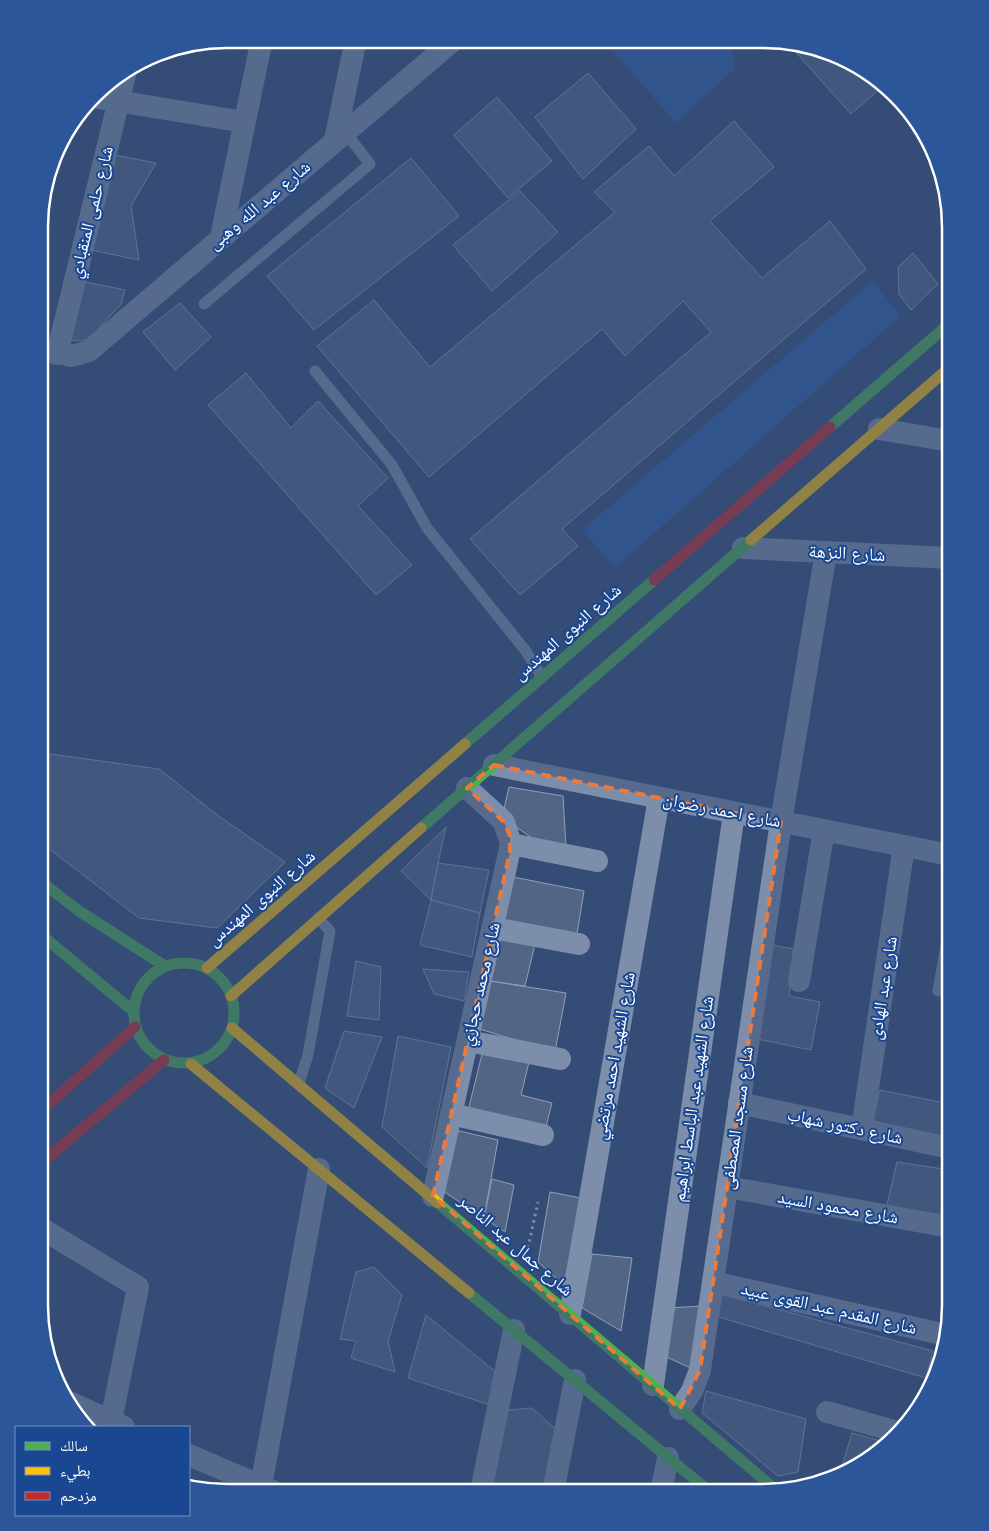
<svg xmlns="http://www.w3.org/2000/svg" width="989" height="1531" font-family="'DM Sans','Noto Naskh Arabic',sans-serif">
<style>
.green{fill:#2d5da7}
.building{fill:#526585;stroke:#91a0b7}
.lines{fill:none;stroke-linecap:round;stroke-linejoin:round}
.path{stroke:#7c8ea9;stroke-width:3;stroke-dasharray:2.5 4;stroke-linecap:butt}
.lane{stroke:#7c8ea9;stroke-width:11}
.street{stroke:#7c8ea9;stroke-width:22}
.fast{stroke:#4caf50;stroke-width:11}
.slow{stroke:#ffc107;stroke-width:11}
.jam{stroke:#c62828;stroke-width:11}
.marked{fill:none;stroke:#ed7a3d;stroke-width:4;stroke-dasharray:10 6;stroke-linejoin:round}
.labels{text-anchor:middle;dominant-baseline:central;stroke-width:4;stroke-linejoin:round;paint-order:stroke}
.street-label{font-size:18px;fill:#fff;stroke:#1a4791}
.rim{fill:none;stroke:#fff;stroke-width:2.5}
</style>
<rect width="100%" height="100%" fill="#354d76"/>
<g class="green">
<polygon points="624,40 730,40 735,68 676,123 612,50"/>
<polygon points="873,281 900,316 615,568 582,530"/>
</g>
<g class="building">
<polygon points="785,40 834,53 877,77 884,85 851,114"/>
<polygon points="588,73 636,129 583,179 535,117"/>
<polygon points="497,97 552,161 508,198 454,135"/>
<polygon points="734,121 774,167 710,221 762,278 830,221 866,269 562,529 578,546 520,595 470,539 711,332 683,301 625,356 602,329 429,477 317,346 374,300 430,367 615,212 594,192 649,146 674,176"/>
<polygon points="110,154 156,163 131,206 139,260 86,249"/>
<polygon points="411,158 459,216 314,330 267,276"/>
<polygon points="520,191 558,232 492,291 453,245"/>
<polygon points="913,253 938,284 911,310 899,294 898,267"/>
<polygon points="81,281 125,290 121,304 87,341 68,340"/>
<polygon points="180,303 211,337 175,370 143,332"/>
<polygon points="246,373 291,428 318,401 388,478 358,506 412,565 376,595 208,405"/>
<polygon points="50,754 159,769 220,817 285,862 217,928 139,918 39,841 39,782"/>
<polygon points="509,787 563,796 566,847 539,843 502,817"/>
<polygon points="446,827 438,863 431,900 401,871"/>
<polygon points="438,863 489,870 480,913 431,900"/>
<polygon points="508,876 584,891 576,940 497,926"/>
<polygon points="431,900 480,913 472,957 420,945"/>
<polygon points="494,937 535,944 525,986 483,980"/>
<polygon points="770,945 795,949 789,996 820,1002 811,1050 752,1038"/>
<polygon points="356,961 381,967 379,1020 347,1016"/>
<polygon points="423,969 469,972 464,1001 434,994"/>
<polygon points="483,980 566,993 555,1052 473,1027"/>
<polygon points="344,1031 382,1037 354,1108 325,1088"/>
<polygon points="398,1036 451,1047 427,1168 382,1127"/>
<polygon points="483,1050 529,1062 521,1095 552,1103 545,1130 468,1111"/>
<polygon points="880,1090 950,1104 950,1139 872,1124"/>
<polygon points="455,1130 498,1140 484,1218 443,1191"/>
<polygon points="897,1162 950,1170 945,1208 933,1219 886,1209"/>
<polygon points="492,1179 514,1185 505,1232 484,1218"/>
<polygon points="550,1192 581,1198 564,1285 538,1262"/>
<polygon points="592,1254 632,1258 621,1331 582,1308"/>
<polygon points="374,1267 402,1295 388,1341 395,1372 351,1358 356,1341 340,1339 356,1272"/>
<polygon points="721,1294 933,1351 926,1378 715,1316"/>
<polygon points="703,1306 695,1370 660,1354 668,1308"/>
<polygon points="426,1315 497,1373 493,1406 408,1378"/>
<polygon points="706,1391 806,1419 798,1472 778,1476 702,1413"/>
<polygon points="532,1408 559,1432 544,1492 500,1492 489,1489 507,1410"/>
<polygon points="852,1433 888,1443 877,1453 839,1476"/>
</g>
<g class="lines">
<polyline class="path" points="528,1248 538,1202"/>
<g class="lane">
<polyline points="204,304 370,164 345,132"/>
<polyline points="315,371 392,465 427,528 525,650 542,677"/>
<polyline points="938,991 950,923"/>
<polyline points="299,1083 308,1055 330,931 318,918"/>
</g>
<g class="street">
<polyline points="93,97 244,122"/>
<polyline points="335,140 356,39"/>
<polyline points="221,237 262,39"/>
<polyline points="40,350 72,356 89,351 455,39"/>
<polyline points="57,354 126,71"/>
<polyline points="879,429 950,441"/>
<polyline points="743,548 950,558"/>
<polyline points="494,765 950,855"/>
<polyline points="511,844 597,861"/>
<polyline points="493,928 579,944"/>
<polyline points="799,981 824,830"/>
<polyline points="468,1041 560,1059"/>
<polyline points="739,1103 950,1148"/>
<polyline points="451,1114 543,1135"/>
<polyline points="862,1129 904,846"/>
<polyline points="727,1187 950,1227"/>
<polyline points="433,1196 511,844 504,822 467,788"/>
<polyline points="39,1227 138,1287 111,1421"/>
<polyline points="713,1282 946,1335"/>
<polyline points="570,1314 659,798"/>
<polyline points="653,1385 734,813"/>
<polyline points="67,1401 124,1427"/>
<polyline points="680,1409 692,1391 700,1370 781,822 826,552"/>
<polyline points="827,1412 898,1432"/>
<polyline points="189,1455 273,1491"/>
<polyline points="261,1486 319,1169"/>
<polyline points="481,1491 514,1330"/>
<polyline points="553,1492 575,1380"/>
<polyline points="661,1492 668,1458"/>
</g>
<g class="fast">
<polyline points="830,427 950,323"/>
<polyline points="465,744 654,580"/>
<polyline points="421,828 751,540"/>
<polyline points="39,880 79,911 165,966"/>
<polyline points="39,933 133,1011"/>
<circle cx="184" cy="1013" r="50"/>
<polyline points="438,1203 776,1490"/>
<polyline points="469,1293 710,1492"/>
</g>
<g class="slow">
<polyline points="751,540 950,367"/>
<polyline points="207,968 465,744"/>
<polyline points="231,996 421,828"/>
<polyline points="232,1028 438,1203"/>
<polyline points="191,1064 469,1293"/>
</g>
<g class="jam">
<polyline points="654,580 830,427"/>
<polyline points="39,1113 135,1027"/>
<polyline points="39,1165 164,1060"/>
</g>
</g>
<path d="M0 0H989V1531H0ZM 494,765 L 781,822 L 700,1370 L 680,1409 L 433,1196 L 510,852 L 510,836 L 504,822 L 467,788 Z" fill="#354d76" fill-opacity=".55" fill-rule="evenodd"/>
<path class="marked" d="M 494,765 L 781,822 L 700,1370 L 680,1409 L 433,1196 L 510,852 L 510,836 L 504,822 L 467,788 Z"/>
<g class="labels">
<g class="street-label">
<text transform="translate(259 205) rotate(-40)">شارع عبد الله وهبى</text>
<text transform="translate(91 212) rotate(-76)">شارع حلمى المنقبادي</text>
<text transform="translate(847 553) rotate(3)">شارع النزهة</text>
<text transform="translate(567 632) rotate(-41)">شارع النبوى المهندس</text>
<text transform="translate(722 810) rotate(11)">شارع احمد رضوان</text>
<text transform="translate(261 898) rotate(-41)">شارع النبوى المهندس</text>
<text transform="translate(480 984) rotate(-77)">شارع محمد حجازي</text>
<text transform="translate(883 988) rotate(-81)">شارع عبد الهادى</text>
<text transform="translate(614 1056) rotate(-80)">شارع الشهيد احمد مرتضي</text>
<text transform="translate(693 1099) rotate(-82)">شارع الشهيد عبد الباسط ابراهيم</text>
<text transform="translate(737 1118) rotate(-82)">شارع مسجد المصطفى</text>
<text transform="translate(845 1126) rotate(12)">شارع دكتور شهاب</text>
<text transform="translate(838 1207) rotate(10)">شارع محمود السيد</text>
<text transform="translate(516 1245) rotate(41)">شارع جمال عبد الناصر</text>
<text transform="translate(829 1308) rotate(13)">شارع المقدم عبد القوى عبيد</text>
</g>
</g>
<path d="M0 0H989V1531H0ZM227 48H763A179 179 0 0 1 942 227V1305A179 179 0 0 1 763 1484H227A179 179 0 0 1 48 1305V227A179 179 0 0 1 227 48Z" fill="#2c569a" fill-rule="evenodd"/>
<path class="rim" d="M227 48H763A179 179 0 0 1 942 227V1305A179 179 0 0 1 763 1484H227A179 179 0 0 1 48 1305V227A179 179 0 0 1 227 48Z"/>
<rect x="15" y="1426" width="175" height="90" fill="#1a4791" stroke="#7691bd"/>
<rect x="25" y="1442" width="25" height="8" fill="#4caf50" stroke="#7691bd"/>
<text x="60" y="1451" font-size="15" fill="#ffffff">سالك</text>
<rect x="25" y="1467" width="25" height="8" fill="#ffc107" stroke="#7691bd"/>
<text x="60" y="1476" font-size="15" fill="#ffffff">بطيء</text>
<rect x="25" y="1492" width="25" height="8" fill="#c62828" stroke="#7691bd"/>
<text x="60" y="1501" font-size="15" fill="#ffffff">مزدحم</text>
</svg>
